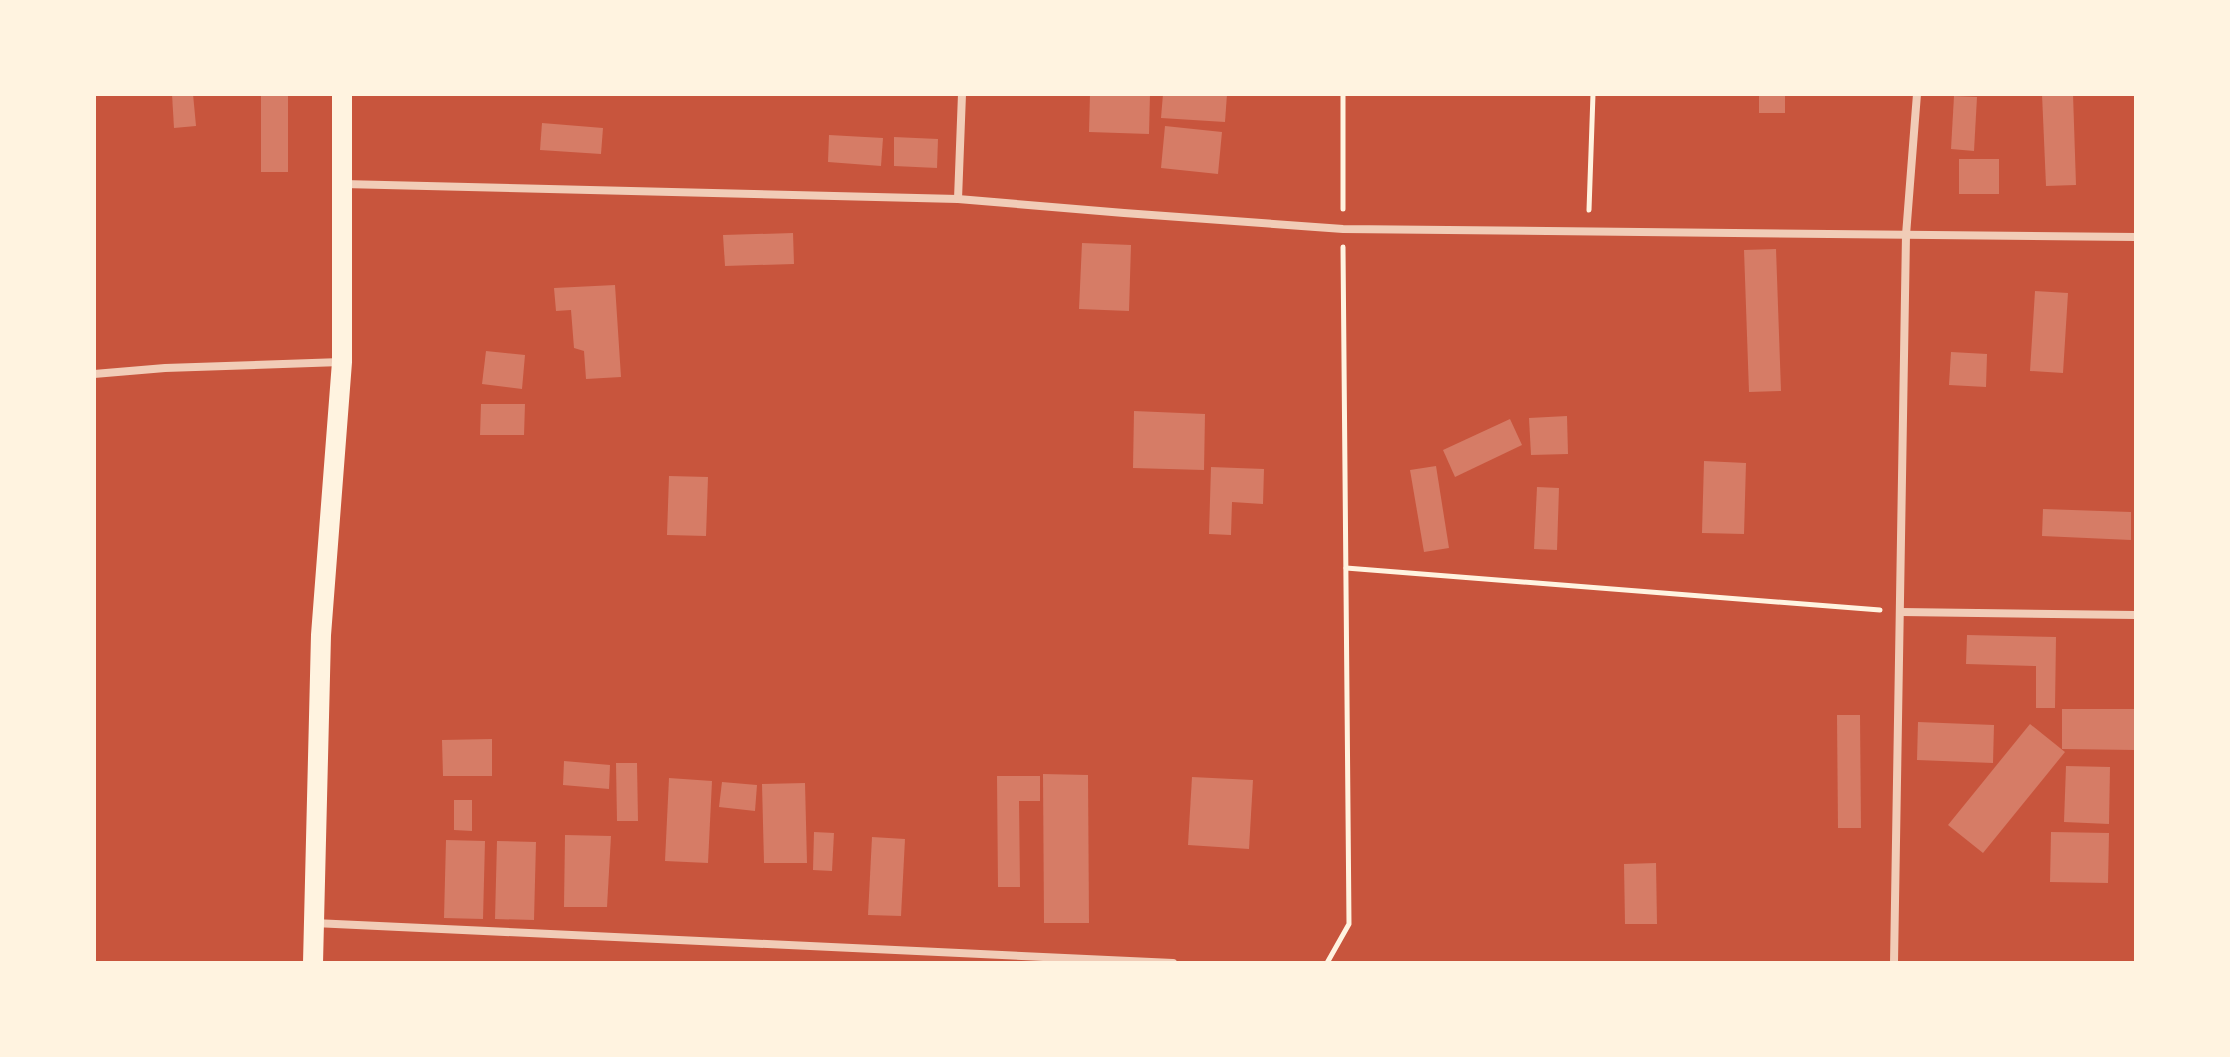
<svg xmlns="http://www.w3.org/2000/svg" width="2230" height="1057" font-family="Manrope,sans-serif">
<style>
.building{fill:#d67c66}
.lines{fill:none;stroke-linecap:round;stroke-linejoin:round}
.path{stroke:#fff3e0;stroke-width:5}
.minor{stroke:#f1ccb7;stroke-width:8}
.primary{stroke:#fff3e0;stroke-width:20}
</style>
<rect width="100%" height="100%" fill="#c8553d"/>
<g class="building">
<polygon points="172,94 193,94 196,126 174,128"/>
<rect x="261" y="94" width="27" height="78"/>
<polygon points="1090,94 1150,94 1149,134 1089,132"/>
<polygon points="1163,94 1227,94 1225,122 1161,118"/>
<rect x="1759" y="94" width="26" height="19"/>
<polygon points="2042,94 2073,94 2076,185 2046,186"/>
<polygon points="1954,96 1977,97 1974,151 1951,149"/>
<polygon points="542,123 603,128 601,154 540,150"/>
<polygon points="1165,126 1222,132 1218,174 1161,168"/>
<polygon points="829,135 883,138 881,166 828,162"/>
<polygon points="894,137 938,139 937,168 894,166"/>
<rect x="1959" y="159" width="40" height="35"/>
<polygon points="793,233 794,264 725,266 723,235"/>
<polygon points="1082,243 1131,245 1129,311 1079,309"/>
<polygon points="1776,249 1781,391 1749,392 1744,250"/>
<polygon points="615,285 621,377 586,379 584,351 574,348 571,310 556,311 554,288"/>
<polygon points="2035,291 2068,293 2063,373 2030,371"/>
<polygon points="486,351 525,355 522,389 482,384"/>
<polygon points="1951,352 1987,354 1986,387 1949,385"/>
<polygon points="481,404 525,404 524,435 480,435"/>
<polygon points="1134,411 1205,414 1204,470 1133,468"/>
<polygon points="1567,416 1568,454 1531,455 1529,418"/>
<polygon points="1510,419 1522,445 1455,477 1443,450"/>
<polygon points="1704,461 1746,463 1744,534 1702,533"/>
<polygon points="1436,466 1449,548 1424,552 1410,470"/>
<polygon points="1211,467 1264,469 1263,504 1232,502 1231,535 1209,534"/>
<polygon points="669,476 708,477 706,536 667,535"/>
<polygon points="1537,487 1559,488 1557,550 1534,549"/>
<polygon points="2043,509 2131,512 2131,540 2042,536"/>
<polygon points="1967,635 2056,637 2055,708 2036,708 2036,666 1966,664"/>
<polygon points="2062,709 2136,709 2136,750 2062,749"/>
<polygon points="1837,715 1860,715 1861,828 1838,828"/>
<polygon points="1918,722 1994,725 1993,763 1917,760"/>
<polygon points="2030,724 2065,752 1983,853 1948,825"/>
<polygon points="492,739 492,776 443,776 442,740"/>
<polygon points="564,761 610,765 609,789 563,785"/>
<polygon points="616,763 637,763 638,821 617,821"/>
<polygon points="2066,766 2110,767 2109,824 2064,822"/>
<polygon points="1043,774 1088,775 1089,923 1044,923"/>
<polygon points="997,776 1040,776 1040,801 1019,801 1020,887 998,887"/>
<polygon points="1192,777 1253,780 1249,849 1188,845"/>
<polygon points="669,778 712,781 708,863 665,861"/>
<polygon points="722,782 757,785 755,811 719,807"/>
<polygon points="805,783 807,863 764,863 762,784"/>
<polygon points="454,800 472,800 472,831 454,830"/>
<polygon points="814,832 834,833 832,871 813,870"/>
<polygon points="2051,832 2109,833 2108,883 2050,882"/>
<polygon points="565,835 611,836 607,907 564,907"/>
<polygon points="872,837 905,839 901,916 868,915"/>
<polygon points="446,840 485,841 483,919 444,918"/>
<polygon points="497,841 536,842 534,920 495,919"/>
<polygon points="1656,863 1657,924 1625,924 1624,864"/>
</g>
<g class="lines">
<g class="path">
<polyline points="1343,209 1343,94"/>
<polyline points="1589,210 1593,94"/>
<polyline points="1346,568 1880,610"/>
<polyline points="1327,963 1349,924 1343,247"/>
</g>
<g class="minor">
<polyline points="343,184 958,199 1124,213 1343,229 2136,237"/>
<polyline points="958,199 962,94"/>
<polyline points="94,374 165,368 341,362"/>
<polyline points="1901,612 2136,615"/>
<polyline points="314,923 1173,963"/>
<polyline points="1894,963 1906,235 1917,94"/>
</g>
<polyline class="primary" points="313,963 321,635 342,362 342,94"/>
</g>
<rect width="2230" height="1057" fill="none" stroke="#fff3e0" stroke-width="192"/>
</svg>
